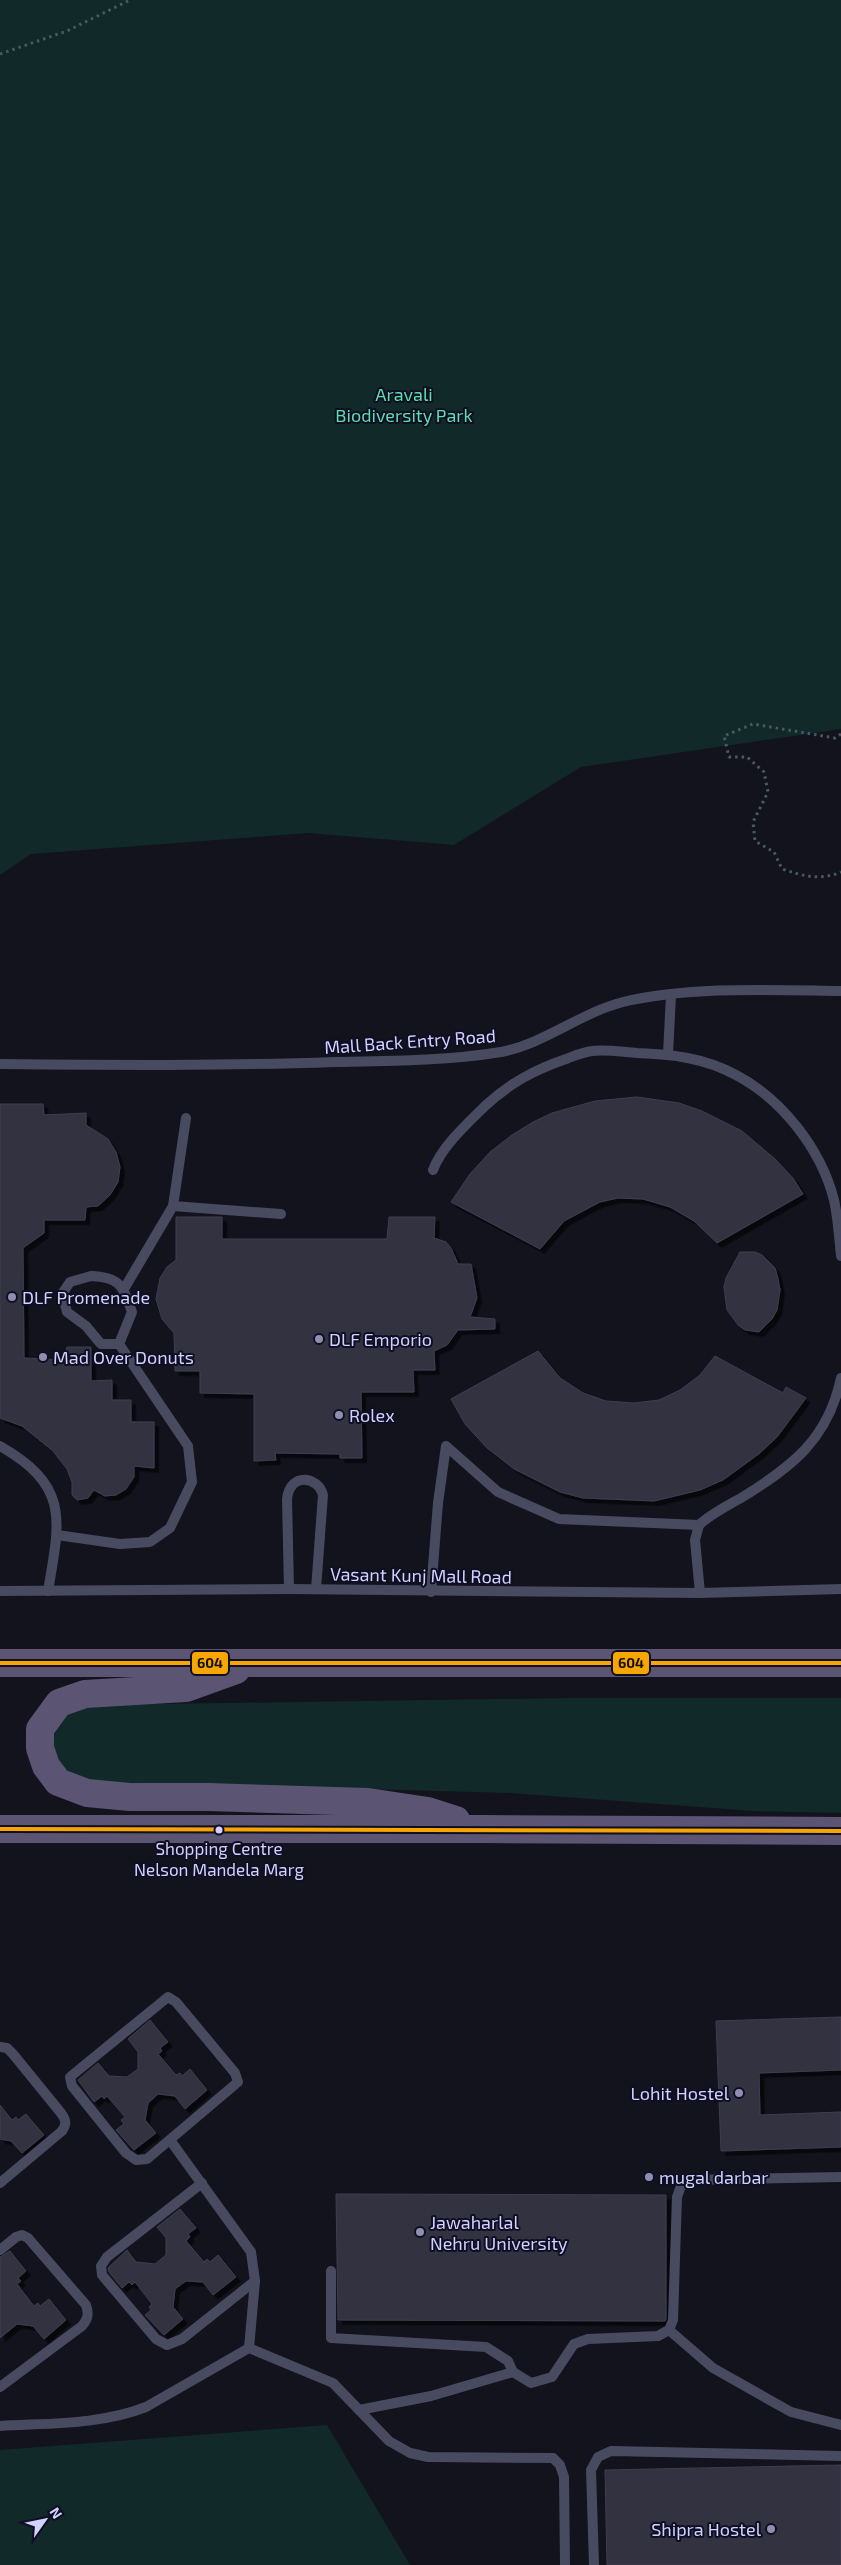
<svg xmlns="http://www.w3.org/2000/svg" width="841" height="2565" font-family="'Exo 2',sans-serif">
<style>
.green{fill:#112928}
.building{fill:#313140;stroke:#3e3e52;filter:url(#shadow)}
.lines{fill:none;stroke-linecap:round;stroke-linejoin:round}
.path{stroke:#495a64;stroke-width:3;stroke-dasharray:2.5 4;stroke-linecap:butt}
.service{stroke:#484a5f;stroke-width:10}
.primary{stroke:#5b5472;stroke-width:28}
.bus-1-casing{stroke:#0f0e23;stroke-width:8}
.bus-1{stroke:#f7a600;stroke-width:4}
.poi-dot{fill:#8e8fb0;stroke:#0f0e23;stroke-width:2}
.bus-dot{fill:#d1d2ff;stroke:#0f0e23;stroke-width:2}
.labels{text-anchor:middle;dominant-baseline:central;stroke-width:4;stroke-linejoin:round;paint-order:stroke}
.bus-label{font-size:17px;fill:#d1d2ff;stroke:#0f0e23}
.park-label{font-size:18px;fill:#5ddead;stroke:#0f0e23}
.street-label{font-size:18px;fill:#d1d2ff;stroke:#0f0e23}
.poi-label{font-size:18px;fill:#d1d2ff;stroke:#0f0e23;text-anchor:start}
.line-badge{stroke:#0f0e23;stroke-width:2}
.pale-badge-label{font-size:14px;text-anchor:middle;font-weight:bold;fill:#111}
</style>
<defs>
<filter id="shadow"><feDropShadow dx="4.5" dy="4.5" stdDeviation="0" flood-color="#0009"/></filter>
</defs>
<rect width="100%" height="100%" fill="#13131e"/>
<g class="green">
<polygon points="0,0 841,0 841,729 581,767 454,845 308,833 31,854 0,875"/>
<path d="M 569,1698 L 841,1698 L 841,1813 L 754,1811 L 511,1793 L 102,1782 C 88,1779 73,1777 62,1767 C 47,1753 52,1726 67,1715 C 73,1710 85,1707 93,1705 Z"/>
<polygon points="327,2425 410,2565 0,2565 0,2450"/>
</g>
<g class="building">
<polygon points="637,1097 679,1103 702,1111 742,1131 775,1159 793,1178 803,1194 717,1243 694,1221 670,1207 643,1199 618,1198 600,1202 564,1221 540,1249 451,1202 470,1174 490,1152 512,1135 533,1122 552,1113 595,1101"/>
<polygon points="0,1104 43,1104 44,1115 86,1113 86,1125 108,1139 116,1152 120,1167 118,1182 110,1195 98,1206 86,1207 85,1220 44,1220 44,1233 23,1248 24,1358 64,1360 67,1347 91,1347 91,1381 112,1380 112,1400 131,1400 131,1422 154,1422 154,1468 134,1466 134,1477 126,1489 116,1495 105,1496 94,1490 88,1498 77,1500 72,1495 72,1482 67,1469 53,1451 22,1426 0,1418"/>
<polygon points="176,1217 222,1217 222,1239 387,1239 389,1217 435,1217 434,1238 446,1242 451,1248 458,1264 471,1264 477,1298 470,1317 495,1319 495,1329 458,1330 447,1345 434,1351 435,1370 413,1370 414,1392 361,1392 362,1458 340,1458 340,1454 275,1453 276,1460 254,1461 254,1394 200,1393 200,1371 175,1371 174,1333 162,1319 156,1299 160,1278 167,1267 176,1260"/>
<polygon points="740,1252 755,1252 762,1255 775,1268 778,1279 780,1290 777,1310 772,1319 759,1332 745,1330 738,1325 727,1310 724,1287 726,1278"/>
<polygon points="538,1351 560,1378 583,1393 606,1401 634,1403 659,1400 680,1390 700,1375 715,1356 783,1393 786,1387 806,1398 777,1437 760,1453 723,1480 700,1490 654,1501 583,1498 560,1492 514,1469 487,1448 465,1424 451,1399"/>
<polygon points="841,2017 841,2070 759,2073 760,2115 841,2112 841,2147 721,2151 716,2021"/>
<polygon points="150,2020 168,2042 160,2048 162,2051 158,2054 176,2075 180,2073 182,2076 190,2069 207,2090 185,2109 175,2096 158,2094 148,2103 145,2120 156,2133 134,2150 116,2130 124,2124 121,2120 125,2117 107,2096 104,2099 102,2096 94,2102 78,2080 98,2063 109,2076 127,2077 138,2069 138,2052 128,2039"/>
<polygon points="0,2105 12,2120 16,2117 18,2120 26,2114 44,2135 22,2153 11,2141 0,2139"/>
<polygon points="336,2194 666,2195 666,2319 665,2321 338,2320"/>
<polygon points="180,2209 196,2228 188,2234 190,2237 186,2241 204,2262 207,2259 210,2262 218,2255 236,2277 213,2295 203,2282 186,2281 175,2289 173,2307 183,2319 164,2335 145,2315 151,2310 149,2307 152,2304 135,2282 132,2285 129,2282 122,2288 109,2272 108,2268 127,2250 136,2262 155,2264 166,2255 166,2238 157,2227"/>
<polygon points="10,2251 26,2271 18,2278 21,2281 17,2284 34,2306 38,2303 40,2306 49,2299 66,2320 44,2339 33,2326 17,2324 0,2338 0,2257"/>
<polygon points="841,2465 841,2565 607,2565 605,2470"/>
</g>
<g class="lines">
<g class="path">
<polyline points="0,54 67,31 130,0"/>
<path d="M 841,734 L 835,738 L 753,724 L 724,736 L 729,757 L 747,757 L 764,772 L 768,792 L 753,822 L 755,841 L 774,852 L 782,869 C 803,876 820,881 841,872"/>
</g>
<g class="service">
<polyline points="668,1054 671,995"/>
<path d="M 0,1064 C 111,1065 223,1066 334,1062 C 389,1061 446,1061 501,1052 C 544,1044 580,1013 623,1002 C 691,986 772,990 841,991"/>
<path d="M 433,1170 C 442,1146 467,1124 485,1106 C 510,1083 534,1070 566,1059 C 574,1056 583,1052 592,1051 C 606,1049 622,1052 637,1053 C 671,1054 705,1058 736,1075 C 782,1099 821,1149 834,1200 C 838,1218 839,1237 841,1256"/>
<polyline points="173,1206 281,1214"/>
<path d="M 91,1276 C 121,1277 123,1287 132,1312 L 119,1344 L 101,1344 L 86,1326 L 67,1312 L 62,1294 L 70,1282 Z"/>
<polyline points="124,1289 173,1206 186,1118"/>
<path d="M 0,1446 C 70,1486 60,1520 48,1591"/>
<polyline points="57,1535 120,1544 150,1542 170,1528 192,1482 188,1446 119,1344"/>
<path d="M 289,1589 L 287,1499 C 290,1472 318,1476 323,1495 L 316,1589"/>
<polyline points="0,1591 289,1589 700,1593 841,1589"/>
<polyline points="431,1592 438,1503 446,1446 498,1492 559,1519 699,1525"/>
<path d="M 700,1593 L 695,1540 L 699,1525 C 711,1514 727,1506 741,1498 C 792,1467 828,1439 841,1378"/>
<polygon points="168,1997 176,2002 235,2073 238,2082 147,2159 136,2160 126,2153 72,2086 70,2077"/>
<path d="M 0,2047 L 7,2048 L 13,2054 L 61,2113 C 66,2120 67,2124 62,2131 L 0,2183"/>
<polyline points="202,2183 107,2257 101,2266 102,2275 156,2339 167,2345 182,2339 255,2281"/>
<path d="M 0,2250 L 16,2237 L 22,2235 L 28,2238 L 86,2305 C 89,2314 88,2319 82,2326 L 0,2387"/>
<polyline points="331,2271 331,2338 486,2347 508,2361 513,2372 531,2383 552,2377 574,2344 588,2339 658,2336 669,2330 673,2320 677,2197 681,2186 692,2180 841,2177"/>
<polyline points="669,2330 713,2368 791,2412 841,2425"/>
<polyline points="249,2348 333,2383 389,2441 410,2453 428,2457 553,2458 560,2465 564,2477 565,2565"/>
<polyline points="359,2410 431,2396 513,2372"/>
<path d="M 0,2426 C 49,2423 100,2425 146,2407 L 249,2348 L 255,2281 L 251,2252 L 170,2140"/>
<polyline points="594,2565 591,2470 598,2457 611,2451 841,2456"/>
</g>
<g class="primary">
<polyline points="0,1663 841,1663"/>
<polyline points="236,1670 186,1688 85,1694 59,1703 40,1729 40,1748 46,1766 58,1782 87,1793 130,1797 208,1797 368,1802 428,1811 456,1820"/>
<polyline points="0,1829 484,1829 841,1831"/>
</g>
<g class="bus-1-casing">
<g id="bus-1">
<polyline points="0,1663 841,1663"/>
<polyline points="0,1829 841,1831"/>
</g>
</g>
<use href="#bus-1" class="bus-1"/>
</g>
<g class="poi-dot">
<circle cx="12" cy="1297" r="5"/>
<circle cx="319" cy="1339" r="5"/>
<circle cx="43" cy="1357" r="5"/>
<circle cx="339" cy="1415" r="5"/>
<circle cx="739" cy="2093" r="5"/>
<circle cx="649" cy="2177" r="5"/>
<circle cx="420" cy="2232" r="5"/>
<circle cx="771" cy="2529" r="5"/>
</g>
<circle class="bus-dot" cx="219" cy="1830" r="4.5"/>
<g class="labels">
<g class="bus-label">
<text x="219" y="1848">Shopping Centre<tspan x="219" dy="21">Nelson Mandela Marg</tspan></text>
</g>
<g class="park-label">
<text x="404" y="394">Aravali<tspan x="404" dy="21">Biodiversity Park</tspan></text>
</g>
<g class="street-label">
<text transform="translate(410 1041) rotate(-4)">Mall Back Entry Road</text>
<text transform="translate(421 1575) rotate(1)">Vasant Kunj Mall Road</text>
</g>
<g class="poi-label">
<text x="22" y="1297">DLF Promenade</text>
<text x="329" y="1339">DLF Emporio</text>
<text x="53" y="1357">Mad Over Donuts</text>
<text x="349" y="1415">Rolex</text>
<text x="729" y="2093" text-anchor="end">Lohit Hostel</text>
<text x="659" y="2177">mugal darbar</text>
<text x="430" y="2222">Jawaharlal<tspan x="430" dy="21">Nehru University</tspan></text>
<text x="761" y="2529" text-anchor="end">Shipra Hostel</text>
</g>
</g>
<g class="line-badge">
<rect x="191" y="1651" width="38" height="24" rx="5" fill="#f7a600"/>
<rect x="612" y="1651" width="38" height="24" rx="5" fill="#f7a600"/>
</g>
<g class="pale-badge-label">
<text x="210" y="1668">604</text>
<text x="631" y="1668">604</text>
</g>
<g transform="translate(45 2520) rotate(57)" stroke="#0f0e23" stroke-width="4" paint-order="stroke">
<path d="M0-4L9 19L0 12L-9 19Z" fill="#d1d2ff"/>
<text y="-8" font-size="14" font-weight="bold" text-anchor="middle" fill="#d1d2ff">N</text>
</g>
</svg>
